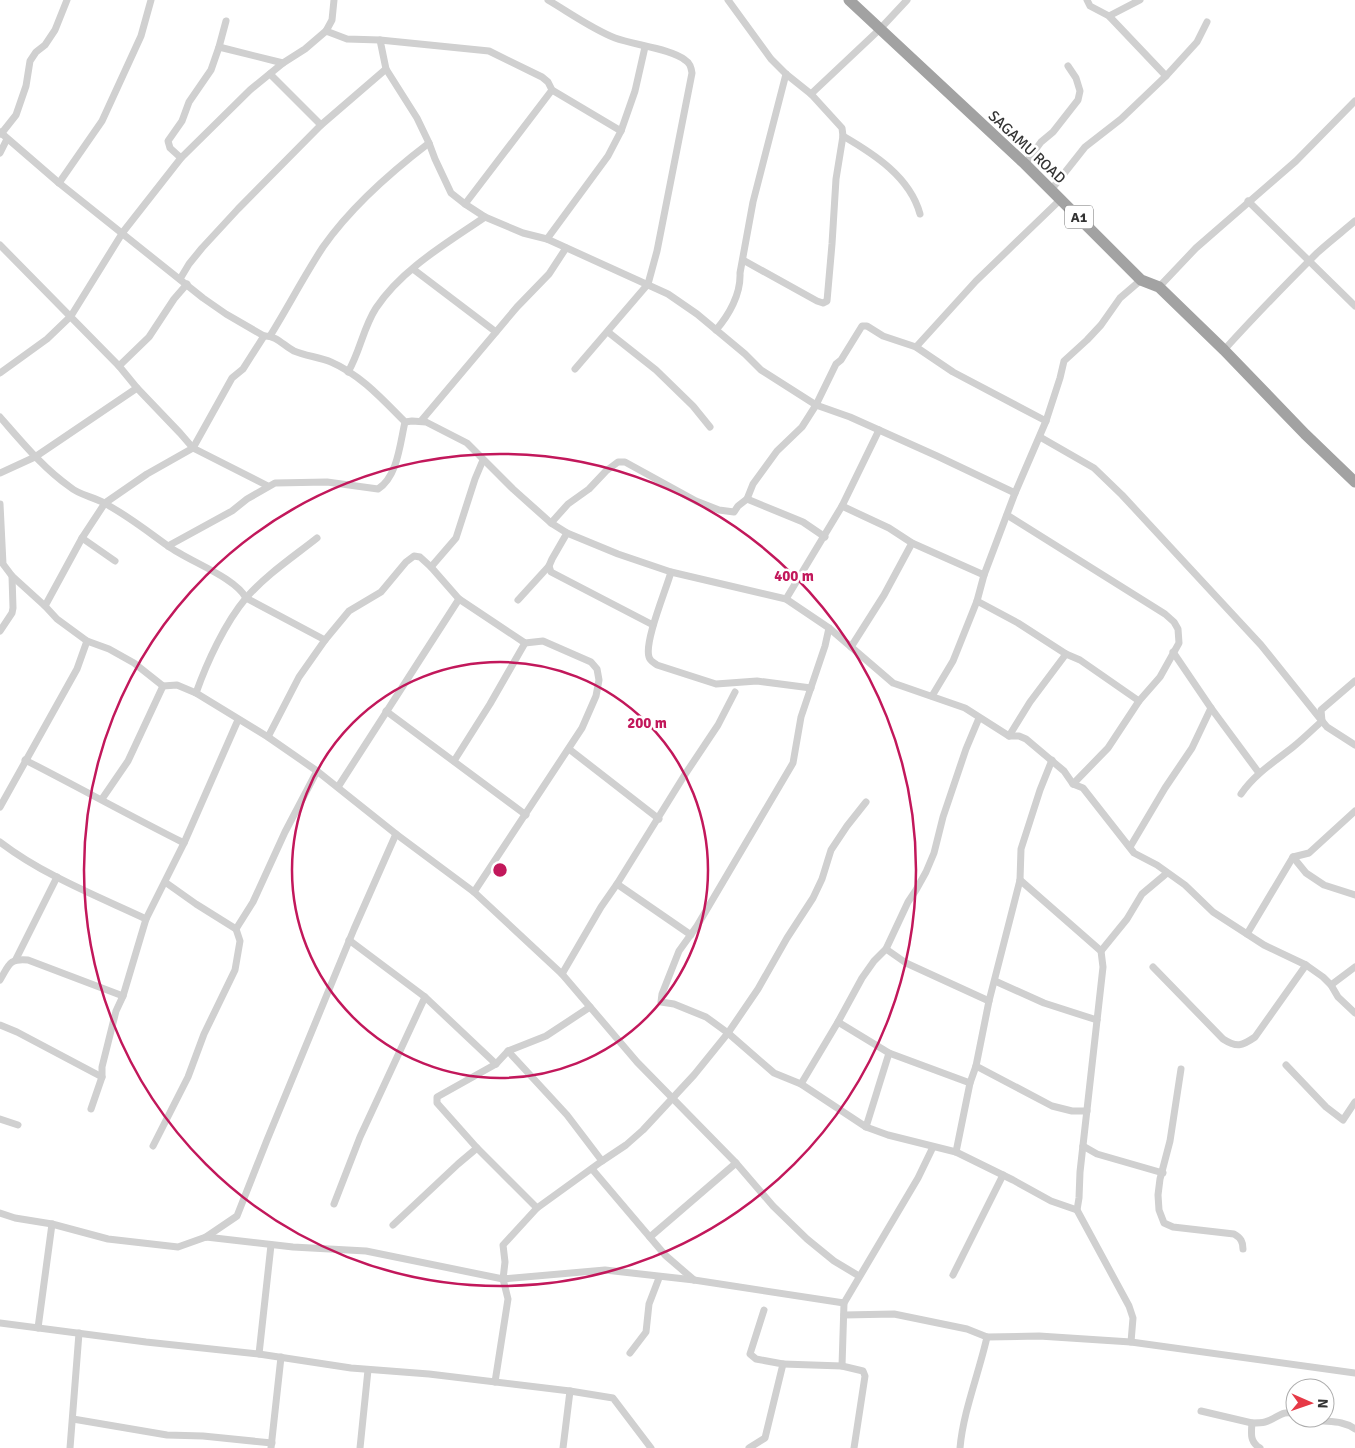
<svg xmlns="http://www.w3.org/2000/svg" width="1355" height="1448" font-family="Signika,sans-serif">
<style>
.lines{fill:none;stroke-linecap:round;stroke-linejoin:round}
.minor{stroke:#d0d0d0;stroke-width:7}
.trunk{stroke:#a2a2a2;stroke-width:11}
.ring{fill:none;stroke:#c2185b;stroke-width:2.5}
.labels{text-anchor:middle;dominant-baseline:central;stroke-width:5;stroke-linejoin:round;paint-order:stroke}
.shield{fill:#fff;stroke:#707070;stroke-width:1}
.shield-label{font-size:14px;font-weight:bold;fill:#333}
.street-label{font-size:15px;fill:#333;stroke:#fff}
.centre{fill:#c2185b;stroke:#fff;stroke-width:2.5}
.ring-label{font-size:15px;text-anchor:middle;font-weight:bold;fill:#c2185b;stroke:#fff;stroke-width:5;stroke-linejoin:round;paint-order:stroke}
</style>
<rect width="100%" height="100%" fill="#fff"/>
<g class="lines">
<g class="minor">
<path d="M 548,0 C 570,13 592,29 615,38 C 634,45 672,49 685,60 C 690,63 691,67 692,73 L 657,251 L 648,284 L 575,369"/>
<polyline points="728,0 771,59 786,74 811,94 842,128 843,136 836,179 832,244 827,301 823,303 817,301 743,260"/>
<polyline points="1087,0 1090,6 1109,16 1166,76"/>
<polyline points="1109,16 1140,0"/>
<polyline points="326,31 332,20 334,0"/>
<polyline points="380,40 386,69 417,118 429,143 435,159 451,193 465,204 485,217 523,233 547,239 668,294 697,314 745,354 761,370 816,405 850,417 937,456 1015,493"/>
<polyline points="219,47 283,63"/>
<polyline points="270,74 321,125"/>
<polyline points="811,94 880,29 907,0"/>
<path d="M 0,132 L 59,183 L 203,298 L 226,314 L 264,336 C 276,335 284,346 294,351 C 306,356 319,357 331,362 C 361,375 383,400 405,422 L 412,421 L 426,422 L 467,443 L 513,489 L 551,523 L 567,533 L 618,554 L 671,572 L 786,599 L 829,628 L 893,683 L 965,708 L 1009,736 L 1019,736 L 1026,739 L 1064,771 L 1073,784 L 1083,788 L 1134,853 L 1157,865 L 1185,885 L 1213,912 L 1264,945 L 1306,965 L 1323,977 L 1331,985 L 1338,997 L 1355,1013"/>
<polyline points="1,134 16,115 26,86 30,61 36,52 45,45 55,30 67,0"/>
<path d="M 843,136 C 874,154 910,177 920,214"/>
<polyline points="0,153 7,139"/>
<polyline points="181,158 170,148 168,141 182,121 189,102 211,70 219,47 226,21"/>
<polyline points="1025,164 1041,142 1053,132 1078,100 1080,91 1076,78 1068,66"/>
<polyline points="59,183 102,121 141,36 151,0"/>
<polyline points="1051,190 1085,147 1121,119 1166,76 1197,42 1207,22"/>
<polyline points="1248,201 1355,306"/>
<polyline points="465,204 552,90"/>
<polyline points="547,239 608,156 621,131 635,91 645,47"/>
<polyline points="0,245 119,366 137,388 180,433 193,448 268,486"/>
<polyline points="413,269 496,332"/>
<polyline points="180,279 189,264 202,248 238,209 321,125 386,69"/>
<polyline points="1159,287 1196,248 1296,161 1355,101"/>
<path d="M 716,330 C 729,315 741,294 740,273 L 753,202 L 786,74"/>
<polyline points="608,332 656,370 693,406 710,427"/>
<path d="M 270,336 C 288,307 304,276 323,247 C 351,207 391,172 429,143"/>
<polyline points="916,347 976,281 1061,199"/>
<path d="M 1224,350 C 1254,317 1285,285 1317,253 C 1329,242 1342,232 1355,221"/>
<polyline points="119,366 149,337 174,299 187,284"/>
<path d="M 348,372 C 360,352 363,328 376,308 C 402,269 447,243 485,217"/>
<polyline points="0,373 47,339 71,316 123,232 181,158 250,90 283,63 305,49 326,31 347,39 380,40 489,51 542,77 548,82 552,90 621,131"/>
<path d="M 0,417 C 22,442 43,468 70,487 C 79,495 94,497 104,503 C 127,515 147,531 168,546 C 188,561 235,577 246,598 L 325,640"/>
<polyline points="421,421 517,307 549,274 566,248"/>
<polyline points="1040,437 1094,468 1122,495 1261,645 1322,721 1327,727 1355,745"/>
<polyline points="0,473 35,457 137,388"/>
<polyline points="747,499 803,522 825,537"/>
<polyline points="0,504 3,564 12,576 13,608 12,613 0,631"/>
<polyline points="842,506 889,528 912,543 984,575"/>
<polyline points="1007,515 1165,614 1174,622 1178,629 1179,643 1160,677 1139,701 1108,748 1073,784"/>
<polyline points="551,523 568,504 589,489 606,471 618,462 625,462 696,501 719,510 734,512 738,506 747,499 753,484 777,451 802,427 816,405 836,364 841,360 862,326 867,326 883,336 916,347 953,372 1046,421"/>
<polyline points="567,533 552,559 549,566 551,572 653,625"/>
<polyline points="82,538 115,561"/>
<path d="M 168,546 L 232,511 L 247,499 L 275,483 L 327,482 L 378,489 C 398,476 400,443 405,422"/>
<polyline points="431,567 456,538 475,479 483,460"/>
<path d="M 671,572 C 666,590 644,642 649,657 C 650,661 653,662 657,665 L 716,684 L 757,681 L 811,688"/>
<polyline points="12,576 45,606 57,619 87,641 109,649 134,663 163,686 177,685 196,693 268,737 317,771 396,834 474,892 562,974 637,1062 736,1163 773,1206 807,1239 834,1261 859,1276"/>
<polyline points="786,599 842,506 879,430"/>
<polyline points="518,600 549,566"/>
<polyline points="977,601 1018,623 1066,654 1080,660 1139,701"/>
<polyline points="45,606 82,538 105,503 147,474 193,448 232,378 243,369 264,336"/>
<polyline points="829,628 825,646 801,717 793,763 697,926 679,951 662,994 661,1002 674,1004 706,1017 728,1033 774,1073 801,1084 866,1127 888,1135 956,1152 1013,1180 1051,1201 1077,1210"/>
<polyline points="851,647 884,595 912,543"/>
<polyline points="1173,652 1211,708 1259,773"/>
<path d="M 196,693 C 207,662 225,623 246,598 C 266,575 293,557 317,538"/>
<polyline points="932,696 953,661 977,601 984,575 1015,493 1046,421 1060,378 1064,361 1087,340 1101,325 1120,298 1141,280"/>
<polyline points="386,711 526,815"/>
<polyline points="1322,721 1321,710 1355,681"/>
<polyline points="1009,736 1030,702 1066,654"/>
<polyline points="268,737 299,677 325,640 349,611 381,592 406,562 414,556 420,557 431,567 459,599 525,643 543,641 591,662 597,669 599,680 596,696 582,728 474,892"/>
<polyline points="569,749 659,819"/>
<path d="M 25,760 C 78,787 130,816 184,843"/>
<polyline points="454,761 490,704 525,643"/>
<polyline points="338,787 459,599"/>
<path d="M 1241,794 C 1255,774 1274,762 1293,747 C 1303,739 1312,730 1322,721"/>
<polyline points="102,799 128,761 163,686"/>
<polyline points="0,807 77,669 87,641"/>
<path d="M 0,842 C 43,875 97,896 146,919"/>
<polyline points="1130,847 1165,788 1192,748 1211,708"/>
<polyline points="1293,857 1306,873 1324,885 1355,895"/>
<polyline points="1020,880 1101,951 1103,967 1080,1172 1079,1198 1077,1210 1129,1306 1133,1318 1131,1342"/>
<polyline points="617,884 691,935"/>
<polyline points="236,929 253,902 285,832 317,771"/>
<polyline points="1247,934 1293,857 1309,853 1355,811"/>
<polyline points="886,949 906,963 989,1001"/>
<polyline points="1101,951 1127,919 1142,894 1167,873"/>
<polyline points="16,959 57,877"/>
<path d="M 1153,967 L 1223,1039 C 1237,1048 1242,1046 1255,1037 L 1306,965"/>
<polyline points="562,974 601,907 617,884 684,776 718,725 735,692"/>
<path d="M 0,980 C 9,965 9,958 28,960 L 123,996"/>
<polyline points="995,981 1044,1003 1097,1020"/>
<polyline points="1331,985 1355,967"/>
<polyline points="425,997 496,1064"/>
<polyline points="838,1022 889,1053 970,1083"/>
<polyline points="0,1025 17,1032 102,1077"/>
<polyline points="508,1051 567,1115 602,1161 537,1208"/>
<polyline points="1286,1065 1326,1107 1343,1120 1355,1102"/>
<polyline points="976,1066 1052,1106 1072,1111 1087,1111"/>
<path d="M 1181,1069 L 1170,1141 L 1160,1179 L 1158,1195 L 1159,1210 L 1164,1223 L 1173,1227 L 1234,1234 C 1241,1238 1243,1242 1243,1249"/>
<polyline points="801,1084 838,1022 862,978 874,961 886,949 908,902 916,890 926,872 934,853 943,817 966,749 979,718"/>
<polyline points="91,1109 102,1077 102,1067 116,1011 123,996 146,919 184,843 238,720"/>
<polyline points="0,1119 18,1125"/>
<polyline points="866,1127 889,1053"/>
<polyline points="153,1146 188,1077 204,1034 235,970 240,941 236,929 196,904 165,882"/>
<polyline points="1083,1146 1097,1154 1163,1173"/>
<polyline points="956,1152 970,1083 976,1066 989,1001 1020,880 1021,849 1040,790 1052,760"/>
<polyline points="602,1161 626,1145 643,1130 694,1075 728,1033 758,989 787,938 813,898 822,879 831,850 847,826 866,802"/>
<polyline points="592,1169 665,1255 694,1280"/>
<polyline points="334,1204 360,1137 425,997 349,940"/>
<polyline points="0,1213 15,1218 52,1224 108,1239 178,1247 206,1237 293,1247 366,1251 503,1279 605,1270 694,1280 844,1303"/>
<polyline points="393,1225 458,1164 477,1148"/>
<polyline points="206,1237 237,1216 267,1140 354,929 396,834"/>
<polyline points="650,1237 736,1163"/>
<polyline points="953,1275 1003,1175"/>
<polyline points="844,1315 894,1314 967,1329 987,1337 1039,1336 1131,1342 1355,1373"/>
<polyline points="0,1323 146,1342 259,1354 351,1368 429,1374 570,1391 613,1398 651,1448"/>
<polyline points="38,1328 52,1224"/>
<polyline points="630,1353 646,1332 649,1304 659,1278"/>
<polyline points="259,1354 271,1245"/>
<polyline points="783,1364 842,1366 863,1371 865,1376 854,1448"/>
<polyline points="842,1366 844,1303 918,1178 933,1147"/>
<polyline points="495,1382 508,1299 503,1279 505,1262 503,1245 537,1208 477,1148 437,1103 437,1097 496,1064 508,1051 546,1036 590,1007"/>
<polyline points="1201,1411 1252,1423"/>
<path d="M 1307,1418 C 1323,1424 1340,1418 1355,1429"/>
<polyline points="73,1419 167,1435 203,1436 272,1443"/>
<polyline points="70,1448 79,1333"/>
<polyline points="271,1448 281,1357"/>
<polyline points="360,1448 368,1370"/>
<polyline points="563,1448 570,1391"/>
<polyline points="749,1448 765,1438 783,1364 756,1359 750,1354 764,1310"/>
<path d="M 960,1448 C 963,1412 979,1373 987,1337"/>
<path d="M 1260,1448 C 1250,1442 1251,1434 1252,1423 C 1256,1423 1261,1423 1265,1422 C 1277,1419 1282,1409 1295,1414"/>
</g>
<polyline class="trunk" points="849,0 1025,164 1141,280 1159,287 1224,350 1305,434 1355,482"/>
</g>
<g class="ring">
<circle cx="500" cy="870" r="208"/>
<circle cx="500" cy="870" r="416"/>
</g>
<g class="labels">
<rect class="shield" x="1065" y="205.5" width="28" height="23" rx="4"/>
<g class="shield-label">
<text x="1079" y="217">A1</text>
</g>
<g class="street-label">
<text transform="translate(1027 147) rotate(43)">SAGAMU ROAD</text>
</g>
</g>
<circle cx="500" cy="870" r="8" class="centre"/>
<g class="ring-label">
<text x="794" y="581">400 m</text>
<text x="647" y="728">200 m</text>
</g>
<g transform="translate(1310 1403) rotate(92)"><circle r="24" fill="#ffffff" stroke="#adadad"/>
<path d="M0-4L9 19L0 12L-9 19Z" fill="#e63946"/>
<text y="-8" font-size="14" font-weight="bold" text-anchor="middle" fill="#333333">N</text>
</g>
</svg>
